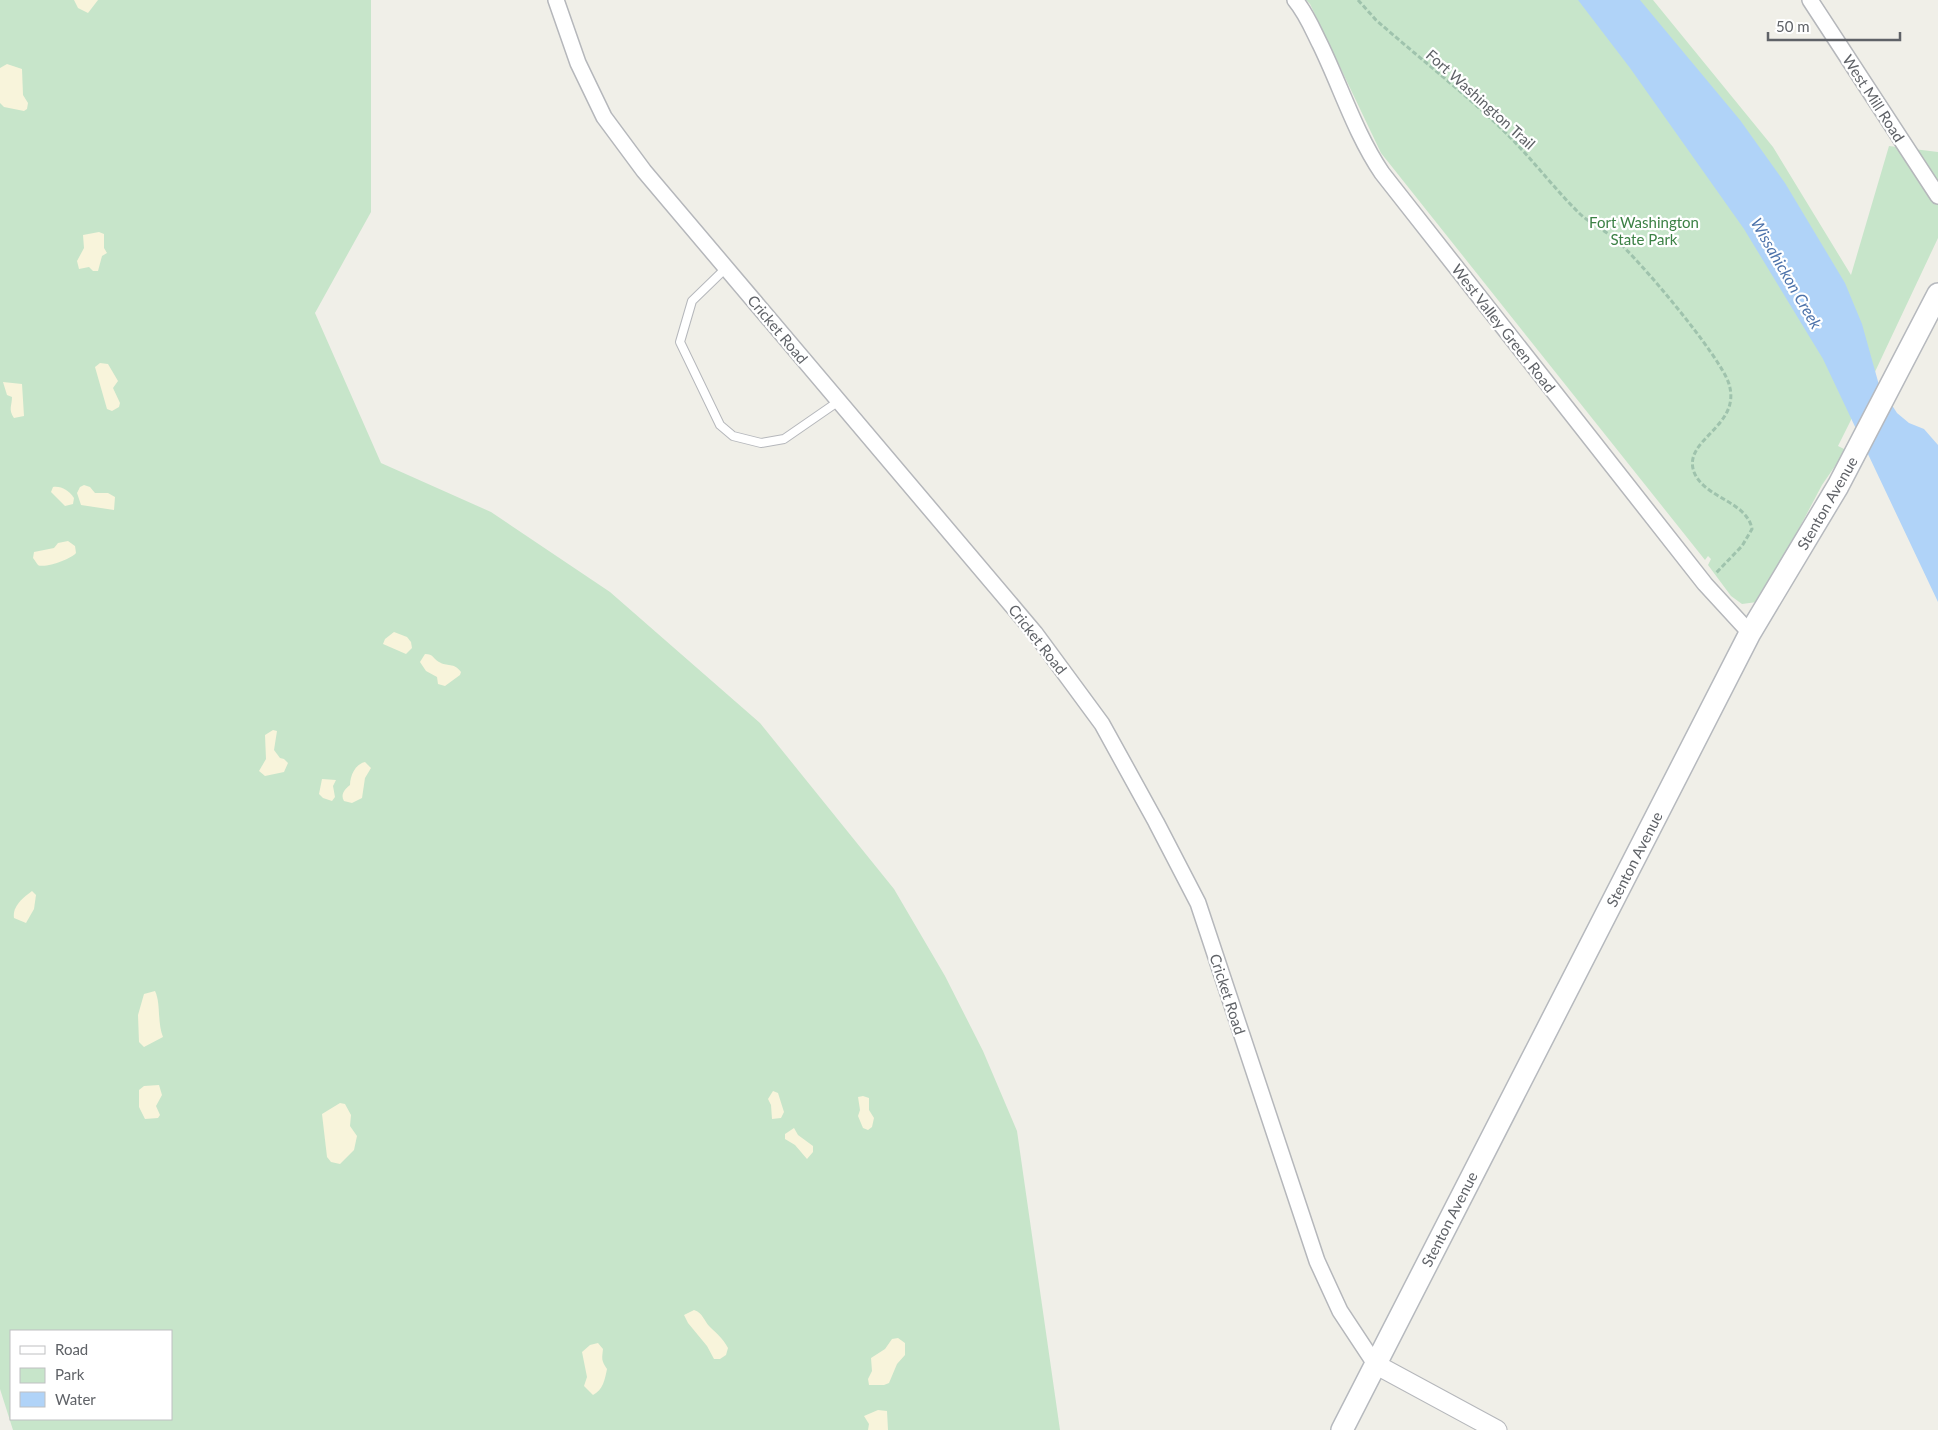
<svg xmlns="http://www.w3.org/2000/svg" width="1938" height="1430" font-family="Lato,sans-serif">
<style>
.green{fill:#c7e5ca;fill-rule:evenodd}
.sand{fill:#f8f4db}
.water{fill:#b0d3f8}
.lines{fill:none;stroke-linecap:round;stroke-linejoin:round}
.service-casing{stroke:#b5b7bb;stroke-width:10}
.minor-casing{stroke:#b5b7bb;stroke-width:18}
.tertiary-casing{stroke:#b5b7bb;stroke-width:21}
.secondary-casing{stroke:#b6b9be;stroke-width:24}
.path{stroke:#9fc3ad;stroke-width:3;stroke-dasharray:5 2.5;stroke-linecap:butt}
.service{stroke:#fff;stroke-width:8}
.minor{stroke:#fff;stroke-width:15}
.tertiary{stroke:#fff;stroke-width:19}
.secondary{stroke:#fff;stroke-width:21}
.labels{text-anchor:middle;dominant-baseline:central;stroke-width:4.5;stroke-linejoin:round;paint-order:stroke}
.street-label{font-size:15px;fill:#5f6267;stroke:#fff}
.park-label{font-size:15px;fill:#3c8145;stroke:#fff}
.water-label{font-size:16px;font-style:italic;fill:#4c72aa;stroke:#fff}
</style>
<rect width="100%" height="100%" fill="#f0efe8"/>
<g class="green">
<path d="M 0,0 L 371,0 L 371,212 L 315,313 L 381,463 L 491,512 L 610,592 L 760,723 L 894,889 L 945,976 L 983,1051 L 1017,1131 L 1060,1430 L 13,1430 L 0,1389 ZM 11,1331 L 171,1331 L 171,1419 L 11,1419 Z"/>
<polygon points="1306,0 1653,0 1773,147 1851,275 1889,146 1938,152 1938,238 1873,376 1838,446 1846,450 1822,485 1766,591 1757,602 1742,604 1731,596 1708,565 1711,559 1708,556 1705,560 1381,153 1310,4"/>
</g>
<g class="sand">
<polygon points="74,0 98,0 88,13 78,8"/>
<polygon points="7,64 22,69 23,95 28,103 27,109 24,111 4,107 0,103 0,68"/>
<polygon points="99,232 104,234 104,248 107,253 102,256 98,271 93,271 89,267 79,269 77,261 84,248 83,235"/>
<polygon points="100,363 108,364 118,381 113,388 120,403 119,407 112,411 107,409 95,367"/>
<path d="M 3,382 L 22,384 L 24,416 L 14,418 C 8,409 12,406 12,397 L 7,395 Z"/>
<polygon points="84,485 90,487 95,493 108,493 115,497 114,510 81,505 77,493 80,487"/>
<path d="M 53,487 C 62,486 68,490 74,498 L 73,504 L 65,506 L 51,492 Z"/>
<path d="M 68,541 L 75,546 L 76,553 C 73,558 45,569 38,565 C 36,563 35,560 33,558 L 34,552 L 54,548 L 58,543 Z"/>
<polygon points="394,632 407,637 411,642 412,648 406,654 383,644 385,639"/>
<path d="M 425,654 C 434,654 432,658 439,662 C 447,667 454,662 461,672 L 460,675 L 445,686 L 438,684 L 437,677 L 426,671 L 420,662 Z"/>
<polygon points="273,730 277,731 274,750 280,758 284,759 288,763 284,772 265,776 259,771 266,759 265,735"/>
<path d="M 365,762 L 371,768 L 365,778 L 362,798 L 352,803 L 344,801 C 340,794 345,789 350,785 C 350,776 355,764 365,762 Z"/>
<polygon points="322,779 336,780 333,786 335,797 332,801 323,798 319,794"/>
<path d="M 32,891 L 36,895 L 34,909 L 26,923 L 14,918 C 12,906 24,897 32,891 Z"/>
<path d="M 155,991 C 161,1003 157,1022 163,1037 L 144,1047 L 139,1042 L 138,1015 L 144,994 Z"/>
<polygon points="159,1085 162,1095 156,1106 160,1115 158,1118 145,1119 139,1107 139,1090 144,1086"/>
<polygon points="773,1091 778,1093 784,1112 781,1118 772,1119 771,1105 768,1099"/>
<polygon points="863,1096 869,1098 869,1110 874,1118 872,1127 868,1130 863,1128 858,1116 860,1110 858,1097"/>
<polygon points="340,1103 345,1104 351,1115 350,1126 357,1136 354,1150 340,1164 331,1162 327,1157 322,1114"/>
<polygon points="794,1128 798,1135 813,1146 813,1152 807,1159 795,1145 785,1139 785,1134"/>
<path d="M 694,1310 C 703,1313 704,1321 710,1327 C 718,1335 722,1337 728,1348 L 726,1355 L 720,1359 L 714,1359 L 707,1346 L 688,1323 L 684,1315 Z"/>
<polygon points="898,1338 905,1343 905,1355 897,1364 889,1383 884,1385 869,1385 868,1379 872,1371 871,1358 885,1349 892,1339"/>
<path d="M 598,1343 L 603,1349 C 602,1359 601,1360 607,1369 C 605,1379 603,1390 593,1395 L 584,1386 L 587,1377 L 582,1352 L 590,1345 Z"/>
<polygon points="878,1410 887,1411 888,1430 868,1430 869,1424 864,1416"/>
</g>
<polygon class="water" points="1578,0 1640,0 1740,120 1785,183 1845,283 1862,324 1879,385 1897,413 1909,423 1924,429 1938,445 1938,602 1823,359 1744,229 1630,68"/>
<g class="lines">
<g class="service-casing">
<polyline id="service" points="726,268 692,301 680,342 720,425 733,436 761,443 784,439 839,401"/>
</g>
<g class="minor-casing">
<g id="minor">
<polyline points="556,0 578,63 604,117 644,171 1035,633 1102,724 1156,822 1198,903 1317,1261 1340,1311 1375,1364"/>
<path d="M 1295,0 C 1306,13 1312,28 1320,44 C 1341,87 1355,133 1382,173 L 1705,584 L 1750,633"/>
<polyline points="1810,0 1938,196"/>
</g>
</g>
<g class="tertiary-casing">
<polyline id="tertiary" points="1375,1364 1497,1430"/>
</g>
<g class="secondary-casing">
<polyline id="secondary" points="1342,1430 1750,633 1838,486 1938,294"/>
</g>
<path class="path" d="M 1358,0 L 1376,20 C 1419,58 1466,94 1507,134 C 1532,159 1553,187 1578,212 C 1589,223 1603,229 1615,239 C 1638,258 1721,357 1729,384 C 1742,427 1682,439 1694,472 C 1704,498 1747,501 1752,529 L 1742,546 L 1716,573"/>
<use href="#service" class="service"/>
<use href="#minor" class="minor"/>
<use href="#tertiary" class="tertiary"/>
<use href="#secondary" class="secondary"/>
</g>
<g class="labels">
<g class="street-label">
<text transform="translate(1874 98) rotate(57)">West Mill Road</text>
<text transform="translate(1481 99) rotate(42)">Fort Washington Trail</text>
<text transform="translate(1504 328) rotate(52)">West Valley Green Road</text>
<text transform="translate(778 329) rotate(50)">Cricket Road</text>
<text transform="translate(1827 503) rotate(-60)">Stenton Avenue</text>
<text transform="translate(1038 639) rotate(52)">Cricket Road</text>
<text transform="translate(1634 859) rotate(-63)">Stenton Avenue</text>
<text transform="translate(1228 994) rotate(72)">Cricket Road</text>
<text transform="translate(1449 1219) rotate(-63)">Stenton Avenue</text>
</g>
<g class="park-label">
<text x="1644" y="222">Fort Washington<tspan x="1644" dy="17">State Park</tspan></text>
</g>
<g class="water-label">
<text transform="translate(1787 273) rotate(60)">Wissahickon Creek</text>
</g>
</g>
<rect x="10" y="1330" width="162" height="90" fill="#ffffff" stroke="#bfc0c2"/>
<rect x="20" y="1346" width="25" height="8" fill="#ffffff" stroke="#bfc0c2"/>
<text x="55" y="1355" font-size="15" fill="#5f6267">Road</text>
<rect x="20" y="1368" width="25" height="15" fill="#c7e5ca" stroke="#bfc0c2"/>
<text x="55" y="1380" font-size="15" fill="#5f6267">Park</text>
<rect x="20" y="1392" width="25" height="15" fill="#b0d3f8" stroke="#bfc0c2"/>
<text x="55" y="1405" font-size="15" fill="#5f6267">Water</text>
<path d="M1768 32v8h132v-8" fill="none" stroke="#5f6267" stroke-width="2.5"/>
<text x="1776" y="32" font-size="15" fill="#5f6267" stroke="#ffffff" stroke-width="4" paint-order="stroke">50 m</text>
</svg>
